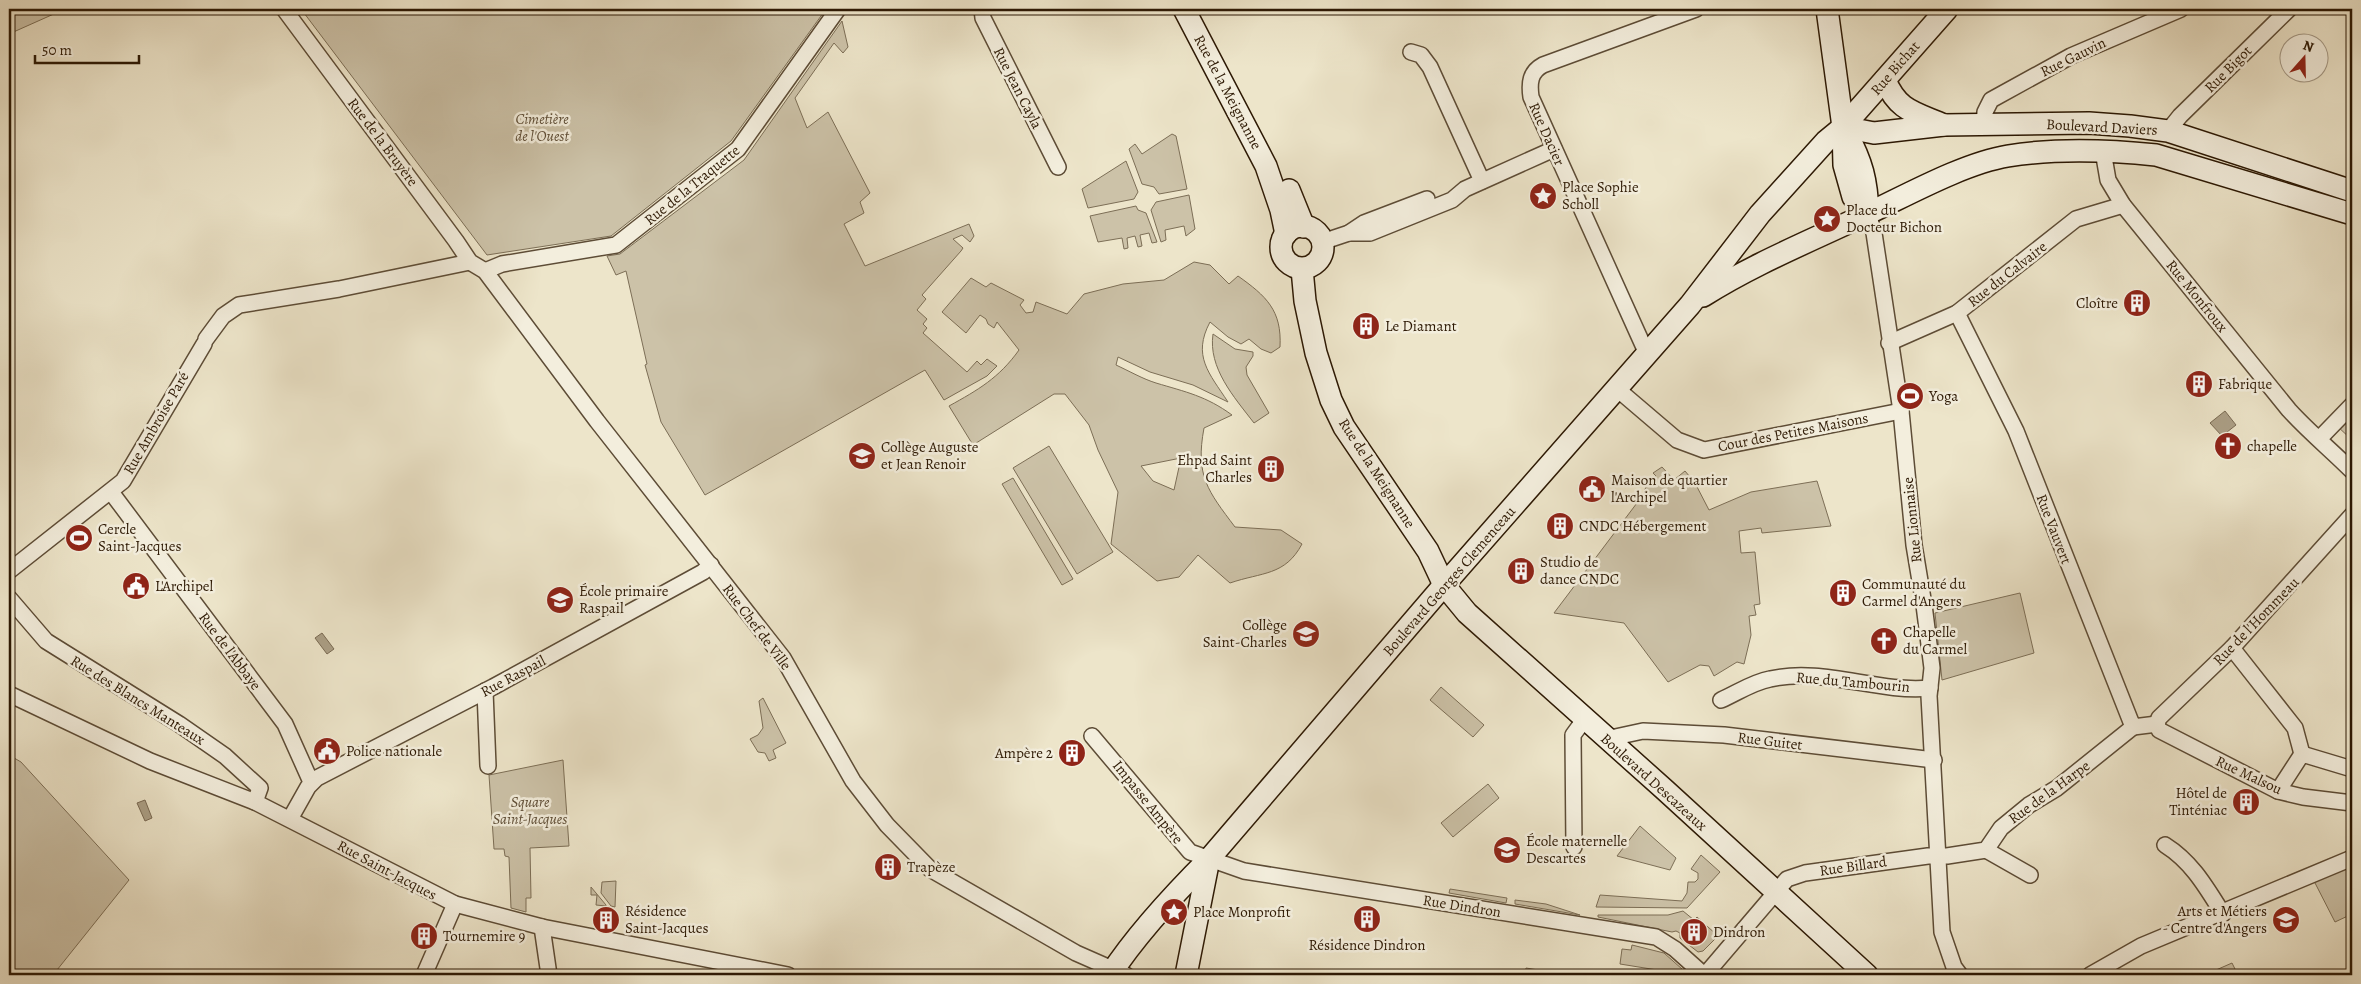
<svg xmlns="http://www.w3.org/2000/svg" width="2361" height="984" font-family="Alegreya,serif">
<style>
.green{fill:#ccc2a8;stroke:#7c6e56;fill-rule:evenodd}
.water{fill:#aca087;stroke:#796a53}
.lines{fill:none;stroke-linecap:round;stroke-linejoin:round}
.minor-casing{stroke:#5d4c36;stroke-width:18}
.secondary-casing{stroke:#2d1904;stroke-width:24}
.minor{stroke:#f3eedd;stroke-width:15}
.secondary{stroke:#f3eedd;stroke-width:21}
.labels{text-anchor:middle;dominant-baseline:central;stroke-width:5;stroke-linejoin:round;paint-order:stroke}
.street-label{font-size:15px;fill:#2d1904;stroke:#f3eedd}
.park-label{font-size:15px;font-style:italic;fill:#5d4c35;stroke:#f3eedd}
.poi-label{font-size:15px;fill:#2d1904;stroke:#f3eedd;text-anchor:start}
</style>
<rect width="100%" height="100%" fill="#ede5ca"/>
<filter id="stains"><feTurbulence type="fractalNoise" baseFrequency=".004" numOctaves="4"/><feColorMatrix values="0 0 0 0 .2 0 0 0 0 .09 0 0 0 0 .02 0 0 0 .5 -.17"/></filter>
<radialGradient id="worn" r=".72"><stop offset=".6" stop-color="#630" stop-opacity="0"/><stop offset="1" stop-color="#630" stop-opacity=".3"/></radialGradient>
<g class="green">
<polygon points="9,9 65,9 9,34"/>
<polygon points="301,9 826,9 731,141 611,236 487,255"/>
<polygon points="842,21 848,47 843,53 834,43 795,98 807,128 828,112 870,193 860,202 864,213 844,224 865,266 969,224 974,236 970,242 962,235 953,239 963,248 961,251 922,295 926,299 917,310 927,319 923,324 927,328 923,333 967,372 977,361 981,365 987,359 997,366 987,376 944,400 925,370 705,495 661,422 645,365 647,364 626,271 616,275 607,256 620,254 744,160"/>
<polygon points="1172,134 1176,136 1187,189 1159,194 1154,187 1142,184 1129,149 1135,144 1142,154"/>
<polygon points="1126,161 1138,192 1134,199 1088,208 1082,189"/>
<polygon points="1189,195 1195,229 1186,236 1184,226 1165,230 1166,240 1161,242 1151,210 1156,202"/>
<polygon points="1136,206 1138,210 1146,213 1157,242 1152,243 1149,233 1140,235 1142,246 1138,247 1135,236 1127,238 1128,248 1124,249 1122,238 1098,242 1090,216"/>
<path d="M 1194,262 L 1210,265 L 1229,284 L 1238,276 C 1266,296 1282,310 1280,347 L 1271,353 L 1261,349 L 1249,339 L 1241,344 L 1228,337 L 1210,322 C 1192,356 1209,373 1228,402 L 1193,385 L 1150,372 L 1118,357 L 1116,365 C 1129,371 1143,379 1156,383 C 1186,392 1206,396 1232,415 L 1204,428 C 1195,476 1208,491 1235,527 L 1281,530 L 1302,544 C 1285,576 1262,572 1230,583 L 1198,555 L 1179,577 L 1157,581 L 1111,544 L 1118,492 L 1098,450 L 1089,425 L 1065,394 L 1054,394 L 973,445 L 949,406 C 978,390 999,378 1019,350 L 997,322 L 994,328 L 988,324 L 986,319 L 980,315 L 966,333 L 942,312 L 971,278 L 986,287 L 991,283 L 1024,300 L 1020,305 L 1026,313 L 1033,312 L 1036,302 L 1067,314 L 1084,294 L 1123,284 L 1164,280 ZM 1181,458 L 1174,490 L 1153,481 L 1141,466 Z"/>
<path d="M 1213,334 L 1235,349 L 1253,352 L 1253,356 L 1246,367 L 1247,375 L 1269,413 L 1254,423 C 1234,397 1208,368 1213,334 Z"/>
<polygon points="2352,408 2352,440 2336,425"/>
<polygon points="1049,446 1113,552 1077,574 1013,468"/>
<polygon points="1662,467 1674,480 1685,471 1695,483 1709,510 1751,492 1817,481 1831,526 1762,533 1761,528 1739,531 1741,553 1755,552 1760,604 1754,605 1756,615 1749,616 1751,635 1744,664 1737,662 1714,676 1709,666 1700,665 1668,682 1624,623 1554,613 1643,495 1647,484 1656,476 1653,473"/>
<polygon points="1013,478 1073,579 1062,585 1002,484"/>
<polygon points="2020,593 2034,653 1942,680 1935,613"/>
<polygon points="1441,687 1484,725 1473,737 1430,700"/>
<polygon points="763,698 786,743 773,750 776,758 769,761 765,753 758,752 750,739 758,735 763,728 759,701"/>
<polygon points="9,755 21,762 129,880 53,975 9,975"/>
<polygon points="563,760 569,846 530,848 531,898 526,898 526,912 511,908 509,857 505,856 504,849 494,849 489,775"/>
<polygon points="1488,784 1499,798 1453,837 1441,823"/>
<polygon points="1640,826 1676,858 1670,870 1617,856"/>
<polygon points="1701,855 1720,872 1687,908 1596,907 1600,895 1682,901 1687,893 1688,882 1695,882 1698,879 1698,873 1691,869"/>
<polygon points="2352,865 2352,914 2335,922 2314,881"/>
<polygon points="616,881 615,907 611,906 601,893 602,882"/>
<polygon points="591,887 606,905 606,906 596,905 597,895 591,895"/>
<polygon points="1450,889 1507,898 1506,903 1449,893"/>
<polygon points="1515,900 1546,904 1580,915 1515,904"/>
<polygon points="1683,911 1694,920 1697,917 1718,936 1703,951 1698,952 1680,938 1680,933 1676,931 1672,932 1598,917 1598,915 1668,915"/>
<polygon points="1632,945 1664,953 1682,969 1682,974 1620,964 1622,949 1631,950"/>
<polygon points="2232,963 2238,975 2216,975 2216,970"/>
<polygon points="1526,968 1563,974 1562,975 1525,975"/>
</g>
<g class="water">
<polygon points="2225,411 2236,425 2222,436 2210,423"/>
<polygon points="322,633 334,649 327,654 315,638"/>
<polygon points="145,800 152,818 145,821 137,803"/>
</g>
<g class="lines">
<g class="minor-casing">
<g id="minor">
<polyline points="284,9 456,241 470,262 485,271 597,421 783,658 853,781 887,825 930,869 1076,953 1126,975"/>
<polyline points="982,9 983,18 1058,167"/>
<polyline points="1411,52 1421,55 1430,67 1482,181"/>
<polyline points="1984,124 1985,112 1991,100 2071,56 2181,9"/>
<polyline points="2168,131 2180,116 2289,9"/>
<path d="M 2103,151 L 2108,180 L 2123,205 L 2289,410 C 2309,432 2331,450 2352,471"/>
<polyline points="1868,214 1874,233 1901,411 1914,545 1924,605 1932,668 1929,696 1942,932 1954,967 1960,975"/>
<polyline points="1349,233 1370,233 1452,200 1465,189 1554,149"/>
<polyline points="1322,242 1349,233 1364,223 1427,199"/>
<polyline points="485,271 502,264 616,245 738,149 838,9"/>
<polyline points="1957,313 2016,431 2133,727 2157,724"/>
<polyline points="206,339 223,316 239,305 339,289 470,262"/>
<polyline points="1889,343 1957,313 2076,219 2123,205"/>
<path d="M 1647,354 L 1531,97 C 1529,83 1530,72 1543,65 L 1696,9"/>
<polyline points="1616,388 1677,440 1704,450 1901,411"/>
<polyline points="2320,438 2352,405"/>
<polyline points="111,492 285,724 311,782"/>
<polyline points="9,571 123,481 204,344"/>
<polyline points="9,598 46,641 179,724 225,756 260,788 255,802"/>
<polyline points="2232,648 2295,728 2302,754"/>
<polyline points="485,691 488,766"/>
<polyline points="9,694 150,761 255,802 455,904 542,927 788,975"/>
<path d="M 1721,700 C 1737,693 1753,682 1770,679 C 1824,667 1876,693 1930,688"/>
<polyline points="2157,724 2159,718 2232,648 2352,515"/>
<polyline points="2157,724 2159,730 2278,791 2303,797 2352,803"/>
<polyline points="1092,736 1190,852 1244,871 1656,937 1675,949 1704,975"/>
<polyline points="1606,739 1643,731 1724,735 1934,760"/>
<polyline points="2278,791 2302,754 2352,769"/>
<polyline points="290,819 308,787 317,778 493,687 703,572 711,565"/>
<path d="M 2165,845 C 2192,862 2206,887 2223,914"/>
<polyline points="1574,847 1573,735 1584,720"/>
<polyline points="1986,850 2030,875"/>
<polyline points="542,927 549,975"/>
<polyline points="424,975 455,904"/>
<polyline points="1705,975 1787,879 1805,873 1928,856 1947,856 1986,850 2001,828 2029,805 2057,788 2133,727"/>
<polyline points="2090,975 2141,946 2352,858"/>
</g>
</g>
<g class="secondary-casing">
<g id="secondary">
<polyline points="1184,9 1266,166 1281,210 1286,234"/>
<polyline points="1827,9 1843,127 1844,165 1853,197 1868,214"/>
<path d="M 1885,80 C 1898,111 1914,112 1944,125"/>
<polyline points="1843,127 1874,133 1944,125 2089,123 2130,126 2168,131 2352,191"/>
<path d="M 1846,132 C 1862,162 1867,180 1868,214"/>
<polyline points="1289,190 1304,227"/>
<circle cx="1302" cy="247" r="21"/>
<polyline points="1302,269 1305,301 1316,353 1331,400 1344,427 1428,551 1444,585 1467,613 1665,790 1867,975"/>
<path d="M 1703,296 C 1755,263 1813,240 1869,213 C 1909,194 1965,163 2008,156 C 2057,148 2107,150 2156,155 L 2352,214"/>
<path d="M 1110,975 C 1136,935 1175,893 1209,859 L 1444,585 L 1690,305 L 1760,214 L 1826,141 L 1843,127 L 1947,9"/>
<polyline points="1186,975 1209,859"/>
</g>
</g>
<use href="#minor" class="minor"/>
<use href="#secondary" class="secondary"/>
</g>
<defs>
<g id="sight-disc" transform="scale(1.4375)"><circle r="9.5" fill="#8f2418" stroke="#f3eedd"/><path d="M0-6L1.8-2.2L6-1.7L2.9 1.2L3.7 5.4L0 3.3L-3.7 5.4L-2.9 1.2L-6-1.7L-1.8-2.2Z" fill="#fff"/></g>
<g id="building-disc" transform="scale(1.4375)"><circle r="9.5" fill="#8f2418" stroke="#f3eedd"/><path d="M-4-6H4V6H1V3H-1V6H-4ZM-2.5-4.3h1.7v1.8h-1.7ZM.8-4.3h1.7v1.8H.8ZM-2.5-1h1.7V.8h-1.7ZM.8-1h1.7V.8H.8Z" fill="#fff"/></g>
<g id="stadium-disc" transform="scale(1.4375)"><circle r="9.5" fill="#8f2418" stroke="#f3eedd"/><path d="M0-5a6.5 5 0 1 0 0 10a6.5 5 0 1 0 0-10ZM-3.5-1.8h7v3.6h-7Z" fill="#fff"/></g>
<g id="church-disc" transform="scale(1.4375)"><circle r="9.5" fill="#8f2418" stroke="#f3eedd"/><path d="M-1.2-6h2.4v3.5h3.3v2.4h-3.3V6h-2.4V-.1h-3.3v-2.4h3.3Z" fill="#fff"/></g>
<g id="school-disc" transform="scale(1.4375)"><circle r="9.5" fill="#8f2418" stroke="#f3eedd"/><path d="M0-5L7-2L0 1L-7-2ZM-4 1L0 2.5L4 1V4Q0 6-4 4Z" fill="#fff"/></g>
<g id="civic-disc" transform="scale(1.4375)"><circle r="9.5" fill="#8f2418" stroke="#f3eedd"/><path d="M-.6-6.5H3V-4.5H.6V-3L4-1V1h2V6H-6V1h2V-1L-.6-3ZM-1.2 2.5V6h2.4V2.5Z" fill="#fff"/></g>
<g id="university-disc" transform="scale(1.4375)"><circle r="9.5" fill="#8f2418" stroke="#f3eedd"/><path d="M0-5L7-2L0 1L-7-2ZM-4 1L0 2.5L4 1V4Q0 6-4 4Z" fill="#fff"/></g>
</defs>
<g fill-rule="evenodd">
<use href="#sight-disc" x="1543" y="196"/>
<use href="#sight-disc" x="1827" y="219"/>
<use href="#building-disc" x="2137" y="303"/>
<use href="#building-disc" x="1366" y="326"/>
<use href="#building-disc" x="2199" y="384"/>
<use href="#stadium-disc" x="1910" y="396"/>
<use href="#church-disc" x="2228" y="446"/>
<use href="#school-disc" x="862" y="456"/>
<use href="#building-disc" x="1271" y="469"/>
<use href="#civic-disc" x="1592" y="489"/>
<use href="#building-disc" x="1560" y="526"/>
<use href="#stadium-disc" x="79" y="538"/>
<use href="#building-disc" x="1521" y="571"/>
<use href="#civic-disc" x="136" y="586"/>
<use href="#building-disc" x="1843" y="593"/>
<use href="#school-disc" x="560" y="600"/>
<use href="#school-disc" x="1306" y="634"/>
<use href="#church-disc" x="1884" y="641"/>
<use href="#civic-disc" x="327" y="751"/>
<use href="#building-disc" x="1072" y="753"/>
<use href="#building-disc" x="2246" y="802"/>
<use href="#school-disc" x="1507" y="850"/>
<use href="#building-disc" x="888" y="867"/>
<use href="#sight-disc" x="1174" y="912"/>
<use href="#building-disc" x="1367" y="919"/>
<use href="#building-disc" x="606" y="920"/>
<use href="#university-disc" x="2286" y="920"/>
<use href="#building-disc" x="1694" y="932"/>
<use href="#building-disc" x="424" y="936"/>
</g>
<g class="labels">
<g class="street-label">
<text transform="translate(2073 57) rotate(-26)">Rue Gauvin</text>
<text transform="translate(1895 68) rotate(-49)">Rue Bichat</text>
<text transform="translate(2228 69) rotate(-45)">Rue Bigot</text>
<text transform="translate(1018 88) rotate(63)">Rue Jean Cayla</text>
<text transform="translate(1228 92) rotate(62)">Rue de la Meignanne</text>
<text transform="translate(2102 127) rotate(3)">Boulevard Daviers</text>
<text transform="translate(1547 134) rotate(66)">Rue Dacier</text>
<text transform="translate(383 142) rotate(53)">Rue de la Bruyère</text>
<text transform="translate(692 185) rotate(-39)">Rue de la Traquette</text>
<text transform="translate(2007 274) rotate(-38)">Rue du Calvaire</text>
<text transform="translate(2197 296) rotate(51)">Rue Monfroux</text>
<text transform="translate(156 423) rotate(-60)">Rue Ambroise Paré</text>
<text transform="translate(1793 432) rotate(-11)">Cour des Petites Maisons</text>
<text transform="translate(1377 473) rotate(57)">Rue de la Meignanne</text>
<text transform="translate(1912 520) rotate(-96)">Rue Lionnaise</text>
<text transform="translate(2054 529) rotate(69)">Rue Vauvert</text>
<text transform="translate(1449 581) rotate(-49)">Boulevard Georges Clemenceau</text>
<text transform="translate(2256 621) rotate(-46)">Rue de l'Hommeau</text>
<text transform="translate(757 627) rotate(53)">Rue Chef de Ville</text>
<text transform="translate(230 651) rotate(53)">Rue de l'Abbaye</text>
<text transform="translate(513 676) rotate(-28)">Rue Raspail</text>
<text transform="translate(1853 682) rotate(5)">Rue du Tambourin</text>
<text transform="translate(138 700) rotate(32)">Rue des Blancs Manteaux</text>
<text transform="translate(1770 741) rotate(7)">Rue Guitet</text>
<text transform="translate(2249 775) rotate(25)">Rue Malsou</text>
<text transform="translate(1654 782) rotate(42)">Boulevard Descazeaux</text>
<text transform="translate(2049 792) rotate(-36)">Rue de la Harpe</text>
<text transform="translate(1148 802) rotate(51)">Impasse Ampère</text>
<text transform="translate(1853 866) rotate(-8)">Rue Billard</text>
<text transform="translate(387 870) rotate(28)">Rue Saint-Jacques</text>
<text transform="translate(1462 906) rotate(9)">Rue Dindron</text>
</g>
<g class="park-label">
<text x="542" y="119">Cimetière<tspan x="542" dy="17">de l'Ouest</tspan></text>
<text x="530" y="802">Square<tspan x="530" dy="17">Saint-Jacques</tspan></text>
</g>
<g class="poi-label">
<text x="1562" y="187">Place Sophie<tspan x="1562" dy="17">Scholl</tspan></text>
<text x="1846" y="210">Place du<tspan x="1846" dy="17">Docteur Bichon</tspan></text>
<text x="2118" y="303" text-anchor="end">Cloître</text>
<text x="1385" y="326">Le Diamant</text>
<text x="2218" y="384">Fabrique</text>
<text x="1929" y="396">Yoga</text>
<text x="2247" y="446">chapelle</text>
<text x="881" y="447">Collège Auguste<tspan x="881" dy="17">et Jean Renoir</tspan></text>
<text x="1252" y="460" text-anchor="end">Ehpad Saint<tspan x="1252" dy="17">Charles</tspan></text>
<text x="1611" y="480">Maison de quartier<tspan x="1611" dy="17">l'Archipel</tspan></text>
<text x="1579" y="526">CNDC Hébergement</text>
<text x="98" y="529">Cercle<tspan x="98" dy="17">Saint-Jacques</tspan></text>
<text x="1540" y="562">Studio de<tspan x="1540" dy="17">dance CNDC</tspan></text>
<text x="1862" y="584">Communauté du<tspan x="1862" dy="17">Carmel d'Angers</tspan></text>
<text x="155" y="586">L'Archipel</text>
<text x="579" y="591">École primaire<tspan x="579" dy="17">Raspail</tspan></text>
<text x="1287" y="625" text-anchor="end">Collège<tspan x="1287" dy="17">Saint-Charles</tspan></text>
<text x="1903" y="632">Chapelle<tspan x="1903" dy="17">du Carmel</tspan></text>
<text x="346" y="751">Police nationale</text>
<text x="1053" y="753" text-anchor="end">Ampère 2</text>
<text x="2227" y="793" text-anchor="end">Hôtel de<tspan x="2227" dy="17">Tinténiac</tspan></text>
<text x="1526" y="841">École maternelle<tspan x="1526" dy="17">Descartes</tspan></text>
<text x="907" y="867">Trapèze</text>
<text x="625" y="911">Résidence<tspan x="625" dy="17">Saint-Jacques</tspan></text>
<text x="2267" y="911" text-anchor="end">Arts et Métiers<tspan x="2267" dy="17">- Centre d'Angers</tspan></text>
<text x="1193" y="912">Place Monprofit</text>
<text x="1713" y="932">Dindron</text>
<text x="443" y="936">Tournemire 9</text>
<text x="1367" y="945" text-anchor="middle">Résidence Dindron</text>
</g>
</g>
<rect width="2361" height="984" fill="none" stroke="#ede5ca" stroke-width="30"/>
<rect x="10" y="10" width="2341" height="964" fill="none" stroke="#2d1904" stroke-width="2.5"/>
<rect x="15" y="15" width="2331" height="954" fill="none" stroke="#2d1904"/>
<g transform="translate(2304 58) rotate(20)"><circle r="24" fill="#f3eedd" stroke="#a49986"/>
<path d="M0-4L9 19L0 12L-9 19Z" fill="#8f2418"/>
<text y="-8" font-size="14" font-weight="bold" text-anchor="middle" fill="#2d1904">N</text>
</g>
<path d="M35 55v8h104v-8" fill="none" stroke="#2d1904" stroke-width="2.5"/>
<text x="42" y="55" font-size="15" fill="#2d1904" stroke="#f3eedd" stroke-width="4" paint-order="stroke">50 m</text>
<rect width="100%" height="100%" filter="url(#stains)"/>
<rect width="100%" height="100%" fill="url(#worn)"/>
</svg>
